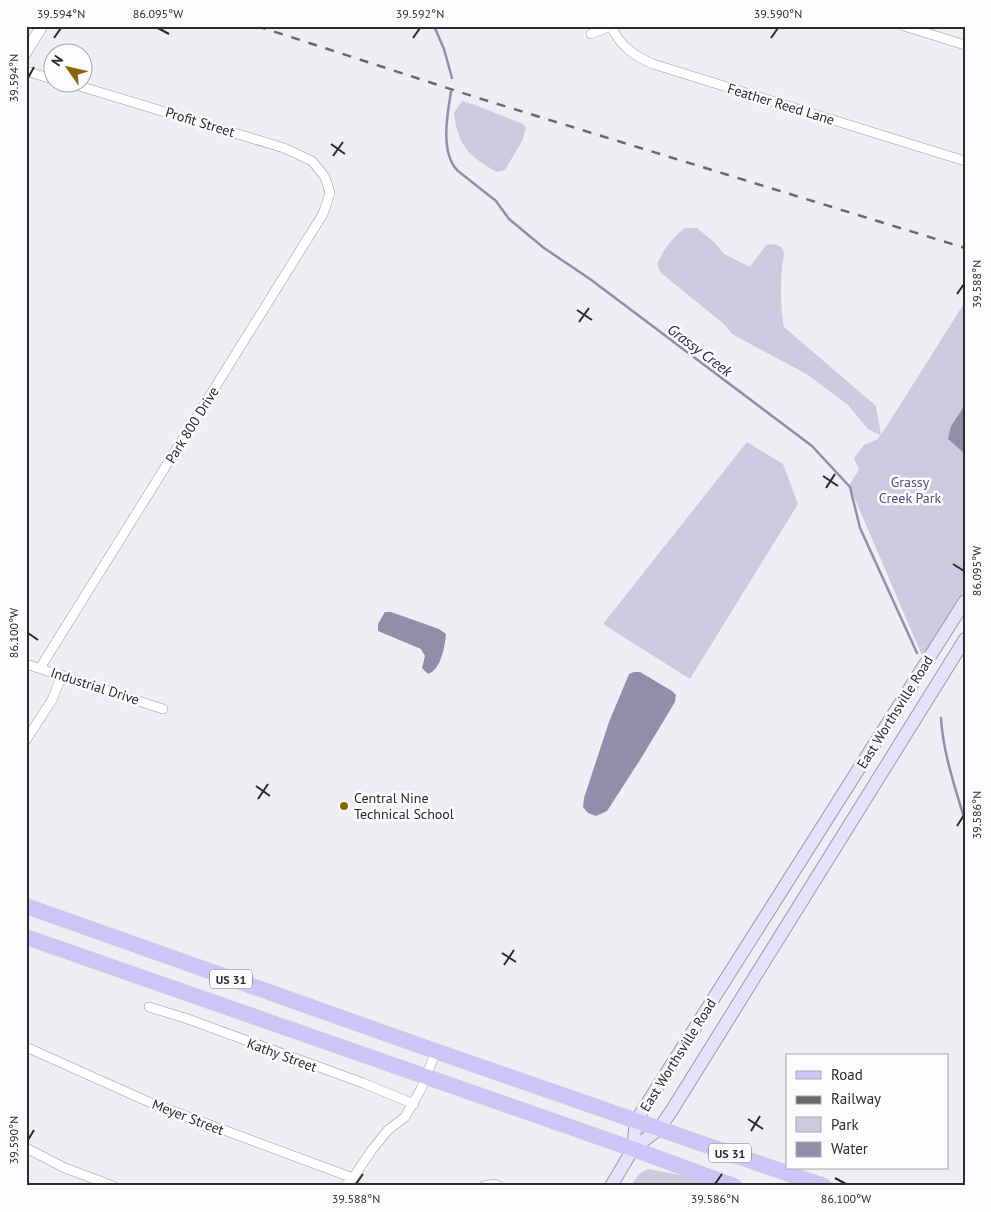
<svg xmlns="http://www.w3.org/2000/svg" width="991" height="1212" font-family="'PT Sans',sans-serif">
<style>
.green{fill:#cdcadf}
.water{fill:#928eaa}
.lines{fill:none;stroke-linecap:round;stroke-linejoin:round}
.stream{stroke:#928eaa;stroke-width:2.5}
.minor-casing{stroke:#9b9a9f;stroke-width:10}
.tertiary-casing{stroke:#9b9a9f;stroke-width:12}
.secondary-casing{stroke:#9b9a9f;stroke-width:14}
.primary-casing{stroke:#cccccd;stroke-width:16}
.minor{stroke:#fff;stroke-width:9}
.tertiary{stroke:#fff;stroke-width:11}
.secondary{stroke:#e7e1fb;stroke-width:12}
.primary{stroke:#cec4f8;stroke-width:15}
.rail{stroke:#69696c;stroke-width:2.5;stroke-dasharray:9 9;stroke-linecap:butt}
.ticks{fill:none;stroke:#2b2b2d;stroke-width:2}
.poi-dot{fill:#8b6606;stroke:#fcfcfe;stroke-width:2}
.labels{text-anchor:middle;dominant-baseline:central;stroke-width:5;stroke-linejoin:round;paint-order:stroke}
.shield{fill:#fcfcfe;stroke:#6a6a6c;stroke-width:1}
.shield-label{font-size:12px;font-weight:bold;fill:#2b2b2d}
.street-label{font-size:14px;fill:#2b2b2d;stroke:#fcfcfe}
.park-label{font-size:14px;fill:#554c78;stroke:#fcfcfe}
.poi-label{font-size:14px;fill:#2b2b2d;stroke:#fcfcfe;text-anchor:start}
.water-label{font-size:15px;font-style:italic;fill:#2d234c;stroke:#fcfcfe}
.neatline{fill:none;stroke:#2b2b2d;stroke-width:2}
.ticks-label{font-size:12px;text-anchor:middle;fill:#2b2b2d}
</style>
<rect width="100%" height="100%" fill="#efeef4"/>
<g class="green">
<path d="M 462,101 L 475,105 L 523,124 L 526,128 L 522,141 L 505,170 L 497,172 C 469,157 458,146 454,113 Z"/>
<path d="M 685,228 L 697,228 L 714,242 L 724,254 L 750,267 L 766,245 C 774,243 783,245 784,254 C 784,258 782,263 782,266 C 781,286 780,308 784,327 L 876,406 L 881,435 L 965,302 L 965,590 L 923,658 L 849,485 L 859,470 L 854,458 L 864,445 L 878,439 L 880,435 L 868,429 L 848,405 L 808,375 L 732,334 L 725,325 L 660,272 L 657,264 C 664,249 671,239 685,228 Z"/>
<polygon points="747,442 783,464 798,504 690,679 603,624"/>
<polygon points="648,1169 691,1177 707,1186 631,1186 639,1174"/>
</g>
<g class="water">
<polygon points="965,405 965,454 948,439 951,426"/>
<path d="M 385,612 L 391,612 L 439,629 L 446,634 C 445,646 441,670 428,674 L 422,668 L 425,656 L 421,649 L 378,631 L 378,624 Z"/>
<polygon points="634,672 640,672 672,691 676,695 675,702 640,760 607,811 596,816 588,813 583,807 584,798 609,722 629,674"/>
</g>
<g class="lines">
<g class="stream">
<polyline points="434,26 444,49 452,78"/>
<path d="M 451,92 C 447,115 440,153 458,171 L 496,201 L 509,219 L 544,248 L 590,279 L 812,446 L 850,487 L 860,528 L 917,653"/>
<path d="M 941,718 C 943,753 955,787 965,821"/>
</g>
<g class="minor-casing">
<g id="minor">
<path d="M 611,26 C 620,46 634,56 653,64 L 965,161"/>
<polyline points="904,26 965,45"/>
<polyline points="591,34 610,26"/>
<polyline points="26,71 52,79"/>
<polyline points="26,664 163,709"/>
<polyline points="40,668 323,214 330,193 325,177 312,161 284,148 66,82"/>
<polyline points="26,740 52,700 62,675"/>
<polyline points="149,1007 185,1018 363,1083 414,1104"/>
<polyline points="26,1047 151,1103 353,1178"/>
<polyline points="26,1148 65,1168 113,1186"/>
<polyline points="345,1186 353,1178 371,1151 388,1130 405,1117 421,1089 436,1051"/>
<polyline points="484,1186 494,1184 499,1186"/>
</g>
</g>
<g class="tertiary-casing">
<polyline id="tertiary" points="26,52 42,26"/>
</g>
<g class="secondary-casing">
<g id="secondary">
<polyline points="633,1149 636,1121 965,601"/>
<polyline points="611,1186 633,1149 659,1129 672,1110 965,639"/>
</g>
</g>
<g class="primary-casing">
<g id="primary">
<polyline points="26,906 421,1046 824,1186"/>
<polyline points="26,937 633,1149 734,1186"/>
</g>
</g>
<use href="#minor" class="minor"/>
<use href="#tertiary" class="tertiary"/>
<use href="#secondary" class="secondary"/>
<use href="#primary" class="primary"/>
<polyline class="rail" points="257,26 475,97 965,248"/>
</g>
<path class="ticks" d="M 158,28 L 169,34M 54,38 L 61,28M 413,38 L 420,28M 771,38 L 778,28M 28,78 L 34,67M 331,144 L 345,154M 333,156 L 343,142M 957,294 L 964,284M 577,310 L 592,320M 579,322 L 589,308M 823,476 L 838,486M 826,488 L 835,474M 953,564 L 964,571M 28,633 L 38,640M 256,786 L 270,796M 258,799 L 268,784M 957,826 L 964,815M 502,953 L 516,962M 504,965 L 514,950M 748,1119 L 763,1129M 751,1131 L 760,1116M 28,1140 L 34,1130M 835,1178 L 846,1184M 356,1184 L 363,1174M 715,1184 L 722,1174"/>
<circle class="poi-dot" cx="344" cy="806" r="5"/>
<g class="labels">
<g class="shield">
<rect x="210" y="969.5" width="42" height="19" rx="4"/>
<rect x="709" y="1143.5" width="42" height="19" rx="4"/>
</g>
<g class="shield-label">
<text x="231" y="979">US 31</text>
<text x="730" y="1153">US 31</text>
</g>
<g class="street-label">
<text transform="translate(781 104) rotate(17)">Feather Reed Lane</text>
<text transform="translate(200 122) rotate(17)">Profit Street</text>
<text transform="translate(192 425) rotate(-58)">Park 800 Drive</text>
<text transform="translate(95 686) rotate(18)">Industrial Drive</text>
<text transform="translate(895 712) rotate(-58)">East Worthsville Road</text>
<text transform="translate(282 1055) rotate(20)">Kathy Street</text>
<text transform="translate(678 1055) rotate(-58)">East Worthsville Road</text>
<text transform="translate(188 1117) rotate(21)">Meyer Street</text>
</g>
<g class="park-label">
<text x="910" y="482">Grassy<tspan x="910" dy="16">Creek Park</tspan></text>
</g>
<g class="poi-label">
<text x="354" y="798">Central Nine<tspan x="354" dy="16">Technical School</tspan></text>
</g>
<g class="water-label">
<text transform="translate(700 350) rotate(37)">Grassy Creek</text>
</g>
</g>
<rect width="991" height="1212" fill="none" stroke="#fcfcfe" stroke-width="55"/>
<rect x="786" y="1054" width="162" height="115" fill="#fcfcfe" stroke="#a8a8aa"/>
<rect x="796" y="1071" width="25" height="8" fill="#cec4f8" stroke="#a8a8aa"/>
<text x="831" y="1080" font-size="15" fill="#2b2b2d">Road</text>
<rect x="796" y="1096" width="25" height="8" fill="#69696c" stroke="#a8a8aa"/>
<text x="831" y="1104" font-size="15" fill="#2b2b2d">Railway</text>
<rect x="796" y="1117" width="25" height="15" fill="#cdcadf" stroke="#a8a8aa"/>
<text x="831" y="1130" font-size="15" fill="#2b2b2d">Park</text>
<rect x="796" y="1142" width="25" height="15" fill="#928eaa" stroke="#a8a8aa"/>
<text x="831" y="1154" font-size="15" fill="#2b2b2d">Water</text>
<g transform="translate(68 68) rotate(304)"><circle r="24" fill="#fcfcfe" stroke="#a8a8aa"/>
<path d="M0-4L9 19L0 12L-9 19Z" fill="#8b6606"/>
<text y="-8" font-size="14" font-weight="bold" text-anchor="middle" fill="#2b2b2d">N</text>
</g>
<rect x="28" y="28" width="936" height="1156" class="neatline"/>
<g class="ticks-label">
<text x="61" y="18">39.594°N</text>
<text x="158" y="18">86.095°W</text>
<text x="420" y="18">39.592°N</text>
<text x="778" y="18">39.590°N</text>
<text transform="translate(14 78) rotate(-90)" y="4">39.594°N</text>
<text transform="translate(977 284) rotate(-90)" y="4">39.588°N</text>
<text transform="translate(977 571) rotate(-90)" y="4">86.095°W</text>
<text transform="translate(14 633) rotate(-90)" y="4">86.100°W</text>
<text transform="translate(977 815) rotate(-90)" y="4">39.586°N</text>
<text transform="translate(14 1140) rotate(-90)" y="4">39.590°N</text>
<text x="356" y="1203">39.588°N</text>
<text x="715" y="1203">39.586°N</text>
<text x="846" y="1203">86.100°W</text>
</g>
</svg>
